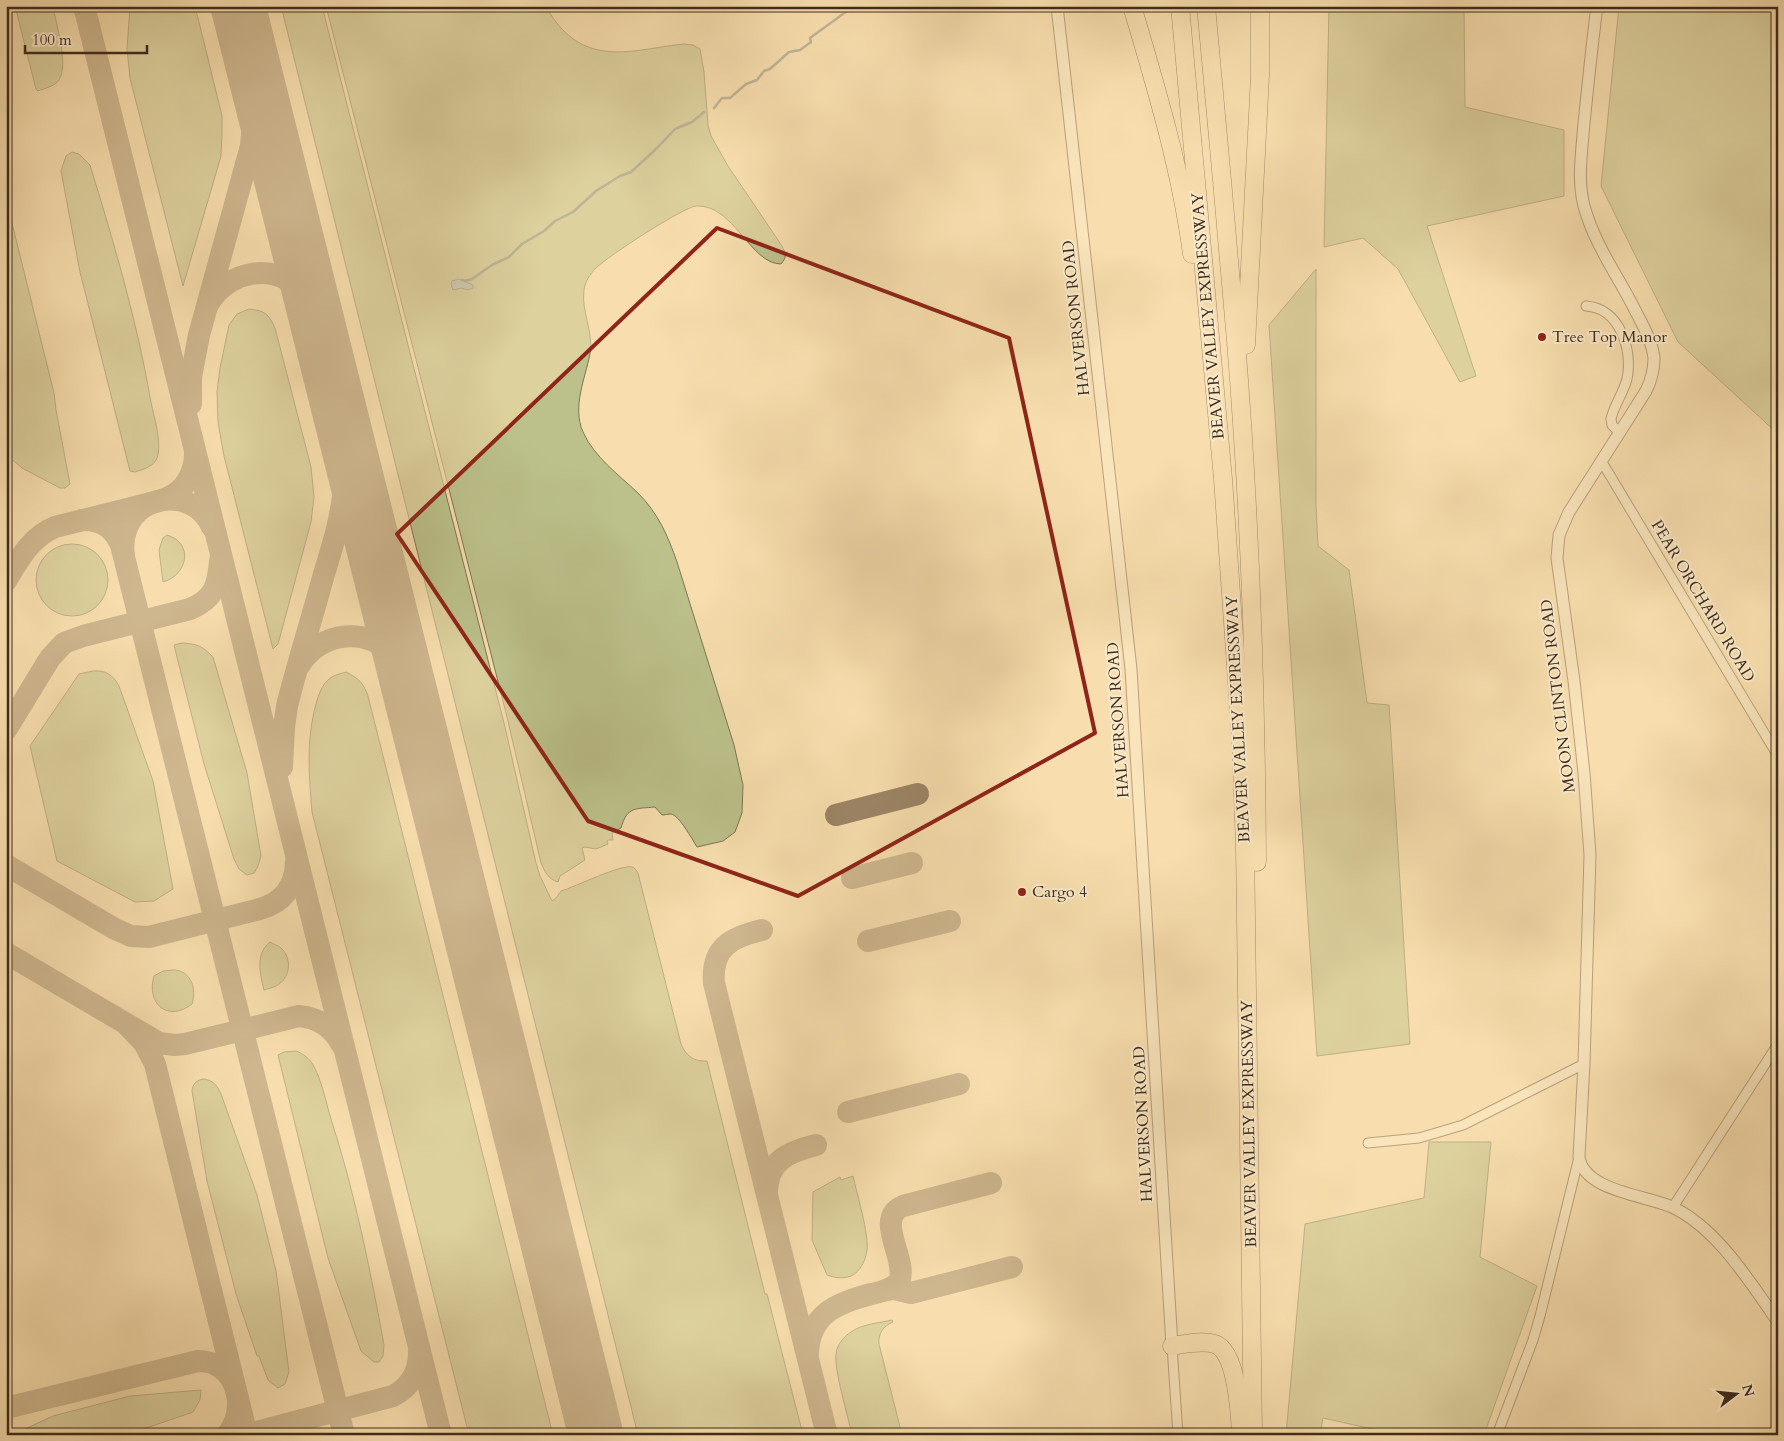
<svg xmlns="http://www.w3.org/2000/svg" width="1784" height="1441" font-family="Cardo,serif">
<style>
.green{fill:#bcc18b;stroke:#7e7654}
.water{fill:#a3b9b6;stroke:#7b8179}
.lines{fill:none;stroke-linecap:round;stroke-linejoin:round}
.stream{stroke:#7b8179;stroke-width:2.5}
.taxiway{stroke:#9c8566;stroke-width:22}
.runway{stroke:#9c8566;stroke-width:55}
.minor-casing{stroke:#6d5841;stroke-width:11}
.tertiary-casing{stroke:#6d5841;stroke-width:13}
.motorway-casing{stroke:#3f2c1d;stroke-width:19}
.minor{stroke:#faeaca;stroke-width:9}
.tertiary{stroke:#faeaca;stroke-width:11}
.motorway{stroke:#f8deae;stroke-width:18}
.marked{fill:none;stroke:#8f2418;stroke-width:4;stroke-linejoin:round}
.poi-dot{fill:#8f2418;stroke:#faeaca;stroke-width:2}
.labels{text-anchor:middle;dominant-baseline:central;stroke-width:4;stroke-linejoin:round;paint-order:stroke}
.street-label{font-size:16px;fill:#3f2c1d;stroke:#faeaca}
.poi-label{font-size:16px;fill:#3f2c1d;stroke:#faeaca;text-anchor:start}
</style>
<rect width="100%" height="100%" fill="#f8deae"/>
<filter id="stains"><feTurbulence type="fractalNoise" baseFrequency=".004" numOctaves="4"/><feColorMatrix values="0 0 0 0 .2 0 0 0 0 .09 0 0 0 0 .02 0 0 0 .5 -.17"/></filter>
<radialGradient id="worn" r=".72"><stop offset=".6" stop-color="#630" stop-opacity="0"/><stop offset="1" stop-color="#630" stop-opacity=".3"/></radialGradient>
<g class="green">
<path d="M 15,6 L 53,6 C 56,24 69,65 59,80 C 54,87 45,88 38,91 L 36,89 Z"/>
<polygon points="130,6 195,6 222,116 222,133 221,156 183,286 130,78 127,49"/>
<path d="M 281,6 L 322,6 L 504,723 L 536,863 L 540,876 L 552,901 L 556,898 L 561,891 C 575,887 621,864 632,867 C 635,868 636,870 638,873 L 681,1044 C 686,1056 694,1062 707,1061 L 765,1294 L 767,1294 L 803,1435 L 638,1435 Z"/>
<path d="M 326,6 L 546,6 C 550,15 556,22 562,29 C 597,66 641,48 684,44 L 693,45 L 700,49 L 704,72 L 708,125 L 711,136 L 728,166 L 782,246 C 786,254 787,257 781,264 C 750,264 734,204 696,206 C 682,208 608,256 596,268 C 590,274 585,282 584,290 C 581,312 594,332 590,354 C 585,379 572,407 583,432 C 595,458 618,474 638,493 C 658,513 668,536 677,562 L 734,745 L 743,785 L 742,813 L 735,832 L 723,841 L 697,847 C 692,839 679,815 671,814 C 669,814 664,815 662,815 L 655,807 C 636,809 627,806 621,828 L 612,833 L 613,840 L 608,840 L 607,842 L 608,844 L 596,849 L 585,847 L 582,848 L 585,860 L 560,876 L 558,882 C 548,879 545,872 541,863 L 507,717 Z"/>
<polygon points="1329,6 1464,6 1465,107 1564,130 1564,196 1427,226 1476,376 1460,382 1398,269 1363,238 1324,247"/>
<polygon points="1619,6 1778,6 1778,434 1678,342 1601,186"/>
<path d="M 72,152 L 79,154 L 90,165 C 114,243 137,321 151,402 C 154,418 161,438 158,455 C 156,466 144,469 135,472 L 130,471 L 80,272 L 61,171 L 66,156 Z"/>
<polygon points="6,199 54,393 56,410 70,484 65,488 60,488 22,468 14,461 6,461"/>
<polygon points="1316,269 1316,506 1318,546 1349,570 1367,703 1389,705 1410,1044 1317,1056 1269,325"/>
<path d="M 249,309 C 265,311 268,313 275,328 L 311,467 L 314,497 L 311,522 L 278,644 L 273,649 L 224,456 L 218,422 L 217,392 L 220,368 L 229,325 L 237,314 Z"/>
<path d="M 167,535 C 194,543 188,575 163,582 L 159,550 L 163,538 Z"/>
<circle cx="72" cy="580" r="36"/>
<path d="M 182,643 C 198,644 202,646 213,657 L 247,773 L 261,856 L 258,866 L 254,873 L 247,875 L 239,869 L 234,859 L 204,764 L 174,645 Z"/>
<path d="M 93,671 C 106,670 113,675 119,686 L 153,781 L 173,889 L 154,901 L 135,902 L 57,861 L 30,746 L 79,674 Z"/>
<path d="M 346,672 C 359,679 363,682 368,696 L 553,1435 L 469,1435 L 312,812 C 309,775 306,740 316,704 C 318,696 322,685 328,680 C 333,675 340,674 346,672 Z"/>
<path d="M 270,942 C 273,944 278,945 281,948 C 293,959 290,979 276,986 C 272,988 267,989 264,990 C 260,973 255,954 270,942 Z"/>
<path d="M 173,970 C 191,970 197,989 192,1004 C 167,1023 146,1003 154,976 L 163,971 Z"/>
<path d="M 296,1051 C 304,1054 309,1058 313,1065 C 322,1080 326,1103 331,1119 C 355,1193 370,1269 384,1345 L 383,1356 L 379,1362 L 374,1362 L 361,1351 L 328,1258 L 278,1055 L 284,1052 Z"/>
<path d="M 203,1079 C 213,1080 217,1085 221,1094 L 257,1195 L 276,1271 L 289,1372 L 285,1384 L 278,1388 L 268,1380 L 259,1356 L 257,1356 L 236,1294 L 207,1181 L 192,1091 C 193,1084 195,1081 203,1079 Z"/>
<polygon points="1429,1142 1491,1142 1480,1257 1537,1286 1484,1435 1399,1435 1323,1418 1320,1435 1286,1435 1305,1224 1424,1198"/>
<path d="M 853,1176 C 857,1194 869,1234 867,1250 C 866,1260 860,1272 851,1276 C 843,1279 835,1278 827,1275 L 812,1240 L 813,1192 L 838,1178 L 840,1177 L 841,1180 Z"/>
<path d="M 892,1320 L 893,1322 C 883,1326 878,1334 879,1344 L 902,1435 L 852,1435 C 848,1416 834,1370 836,1354 C 837,1345 843,1337 851,1332 C 862,1324 879,1323 892,1320 Z"/>
<polygon points="201,1390 200,1400 193,1412 126,1435 12,1435 53,1416 130,1396"/>
</g>
<polygon class="water" points="459,279 473,285 473,288 468,290 461,288 453,290 451,284 452,281"/>
<g class="lines">
<g class="stream">
<polyline points="714,108 722,98 730,98 746,84 757,80 764,71 770,69 789,52 800,50 811,42 810,38 854,6"/>
<polyline points="462,280 465,281 472,279 492,265 509,257 522,244 544,231 555,221 573,212 596,191 620,176 631,172 656,149 675,129 692,122 704,112"/>
</g>
<g class="taxiway">
<polyline points="84,6 441,1435"/>
<path d="M 209,303 C 228,271 275,261 300,291 C 312,305 316,324 322,340"/>
<path d="M 191,404 L 191,377 L 199,335 L 251,146 C 256,104 249,64 242,22"/>
<path d="M 82,520 C 100,519 114,528 121,545 L 344,1435"/>
<path d="M 124,555 C 121,537 128,517 144,507 C 151,502 161,501 169,497 C 186,489 195,472 195,453"/>
<path d="M 6,581 C 19,559 31,537 55,527 L 159,501 C 181,496 202,505 212,527"/>
<path d="M 299,666 C 319,631 370,625 395,658 C 405,671 408,690 413,705"/>
<path d="M 6,730 L 50,658 L 64,643 L 83,636 L 190,609 C 214,599 218,586 220,561"/>
<path d="M 282,767 L 284,727 L 287,706 C 298,662 312,618 324,574 C 333,545 342,516 344,485 C 345,448 338,413 331,377"/>
<polyline points="836,815 918,794"/>
<path d="M 6,865 L 115,929 L 131,936 L 149,937 L 260,909 C 284,902 295,886 296,862"/>
<polyline points="852,878 912,863"/>
<path d="M 762,930 C 732,937 711,947 714,983 L 827,1435"/>
<polyline points="868,941 950,921"/>
<path d="M 6,953 L 159,1043 L 175,1045 L 185,1044 L 299,1016 C 320,1018 333,1028 342,1045"/>
<polyline points="128,1026 144,1043 155,1064 247,1435"/>
<polyline points="848,1112 959,1084"/>
<path d="M 767,1193 C 767,1161 788,1152 816,1145"/>
<polyline points="886,1290 894,1289 911,1293 1012,1267"/>
<path d="M 808,1354 C 809,1314 837,1303 871,1294 C 881,1292 891,1290 899,1282 C 909,1260 873,1219 903,1206 L 991,1183"/>
<path d="M 6,1408 L 198,1361 C 214,1361 227,1369 234,1384"/>
<path d="M 227,1435 C 235,1425 238,1416 238,1404"/>
<path d="M 245,1435 L 393,1396 C 410,1387 419,1373 419,1353"/>
</g>
<polyline class="runway" points="238,6 596,1435"/>
<g class="minor-casing">
<g id="minor">
<path d="M 1586,306 C 1620,308 1633,350 1627,379 C 1623,394 1614,405 1611,419 L 1612,425 L 1620,433"/>
<polyline points="1602,462 1778,756"/>
<polyline points="1368,1143 1419,1138 1463,1125 1584,1064"/>
<polyline points="1673,1207 1778,1044"/>
<polyline points="1172,1346 1178,1435"/>
<polyline points="1497,1435 1533,1340 1540,1316 1579,1157"/>
</g>
</g>
<g class="tertiary-casing">
<g id="tertiary">
<polyline points="1057,6 1131,669 1172,1346"/>
<path d="M 1597,6 C 1592,45 1588,84 1584,123 C 1582,151 1577,179 1584,206 C 1594,243 1617,275 1634,308 C 1642,324 1652,340 1654,358 C 1654,369 1651,381 1646,391 L 1569,512 L 1559,535 L 1557,558 L 1574,681 L 1584,773 L 1590,855 L 1584,1064 L 1579,1157 C 1584,1191 1645,1195 1672,1207 C 1717,1228 1750,1282 1778,1322"/>
</g>
</g>
<g class="motorway-casing">
<g id="motorway">
<path d="M 1132,6 C 1156,87 1181,170 1192,254"/>
<polyline points="1180,6 1223,479 1241,737 1245,846 1253,1435"/>
<path d="M 1206,6 C 1216,118 1227,229 1236,341 C 1250,514 1256,688 1257,862"/>
<polyline points="1246,345 1260,76 1260,6"/>
<path d="M 1172,1346 C 1185,1344 1202,1340 1215,1344 C 1237,1352 1240,1414 1241,1435"/>
</g>
</g>
<use href="#minor" class="minor"/>
<use href="#tertiary" class="tertiary"/>
<use href="#motorway" class="motorway"/>
</g>
<path d="M0 0H1784V1441H0ZM 717,228 L 1009,338 L 1095,733 L 798,896 L 588,821 L 397,534 Z" fill="#f8deae" fill-opacity=".55" fill-rule="evenodd"/>
<path class="marked" d="M 717,228 L 1009,338 L 1095,733 L 798,896 L 588,821 L 397,534 Z"/>
<g class="poi-dot">
<circle cx="1542" cy="337" r="5"/>
<circle cx="1022" cy="892" r="5"/>
</g>
<g class="labels">
<g class="street-label">
<text transform="translate(1208 316) rotate(-95)">BEAVER VALLEY EXPRESSWAY</text>
<text transform="translate(1076 318) rotate(-96)">HALVERSON ROAD</text>
<text transform="translate(1703 601) rotate(59)">PEAR ORCHARD ROAD</text>
<text transform="translate(1558 696) rotate(-97)">MOON CLINTON ROAD</text>
<text transform="translate(1238 719) rotate(-93)">BEAVER VALLEY EXPRESSWAY</text>
<text transform="translate(1118 720) rotate(-94)">HALVERSON ROAD</text>
<text transform="translate(1143 1124) rotate(-93)">HALVERSON ROAD</text>
<text transform="translate(1249 1124) rotate(-91)">BEAVER VALLEY EXPRESSWAY</text>
</g>
<g class="poi-label">
<text x="1552" y="337">Tree Top Manor</text>
<text x="1032" y="892">Cargo 4</text>
</g>
</g>
<rect width="1784" height="1441" fill="none" stroke="#f8deae" stroke-width="25"/>
<rect x="8" y="8" width="1769" height="1426" fill="none" stroke="#3f2c1d" stroke-width="2.5"/>
<rect x="12" y="12" width="1759" height="1416" fill="none" stroke="#3f2c1d"/>
<g transform="translate(1736 1394) rotate(74)" stroke="#faeaca" stroke-width="4" paint-order="stroke">
<path d="M0-4L9 19L0 12L-9 19Z" fill="#3f2c1d"/>
<text y="-8" font-size="14" font-weight="bold" text-anchor="middle" fill="#3f2c1d">N</text>
</g>
<path d="M25 45v8h122v-8" fill="none" stroke="#3f2c1d" stroke-width="2.5"/>
<text x="32" y="45" font-size="15" fill="#3f2c1d" stroke="#faeaca" stroke-width="4" paint-order="stroke">100 m</text>
<rect width="100%" height="100%" filter="url(#stains)"/>
<rect width="100%" height="100%" fill="url(#worn)"/>
</svg>
